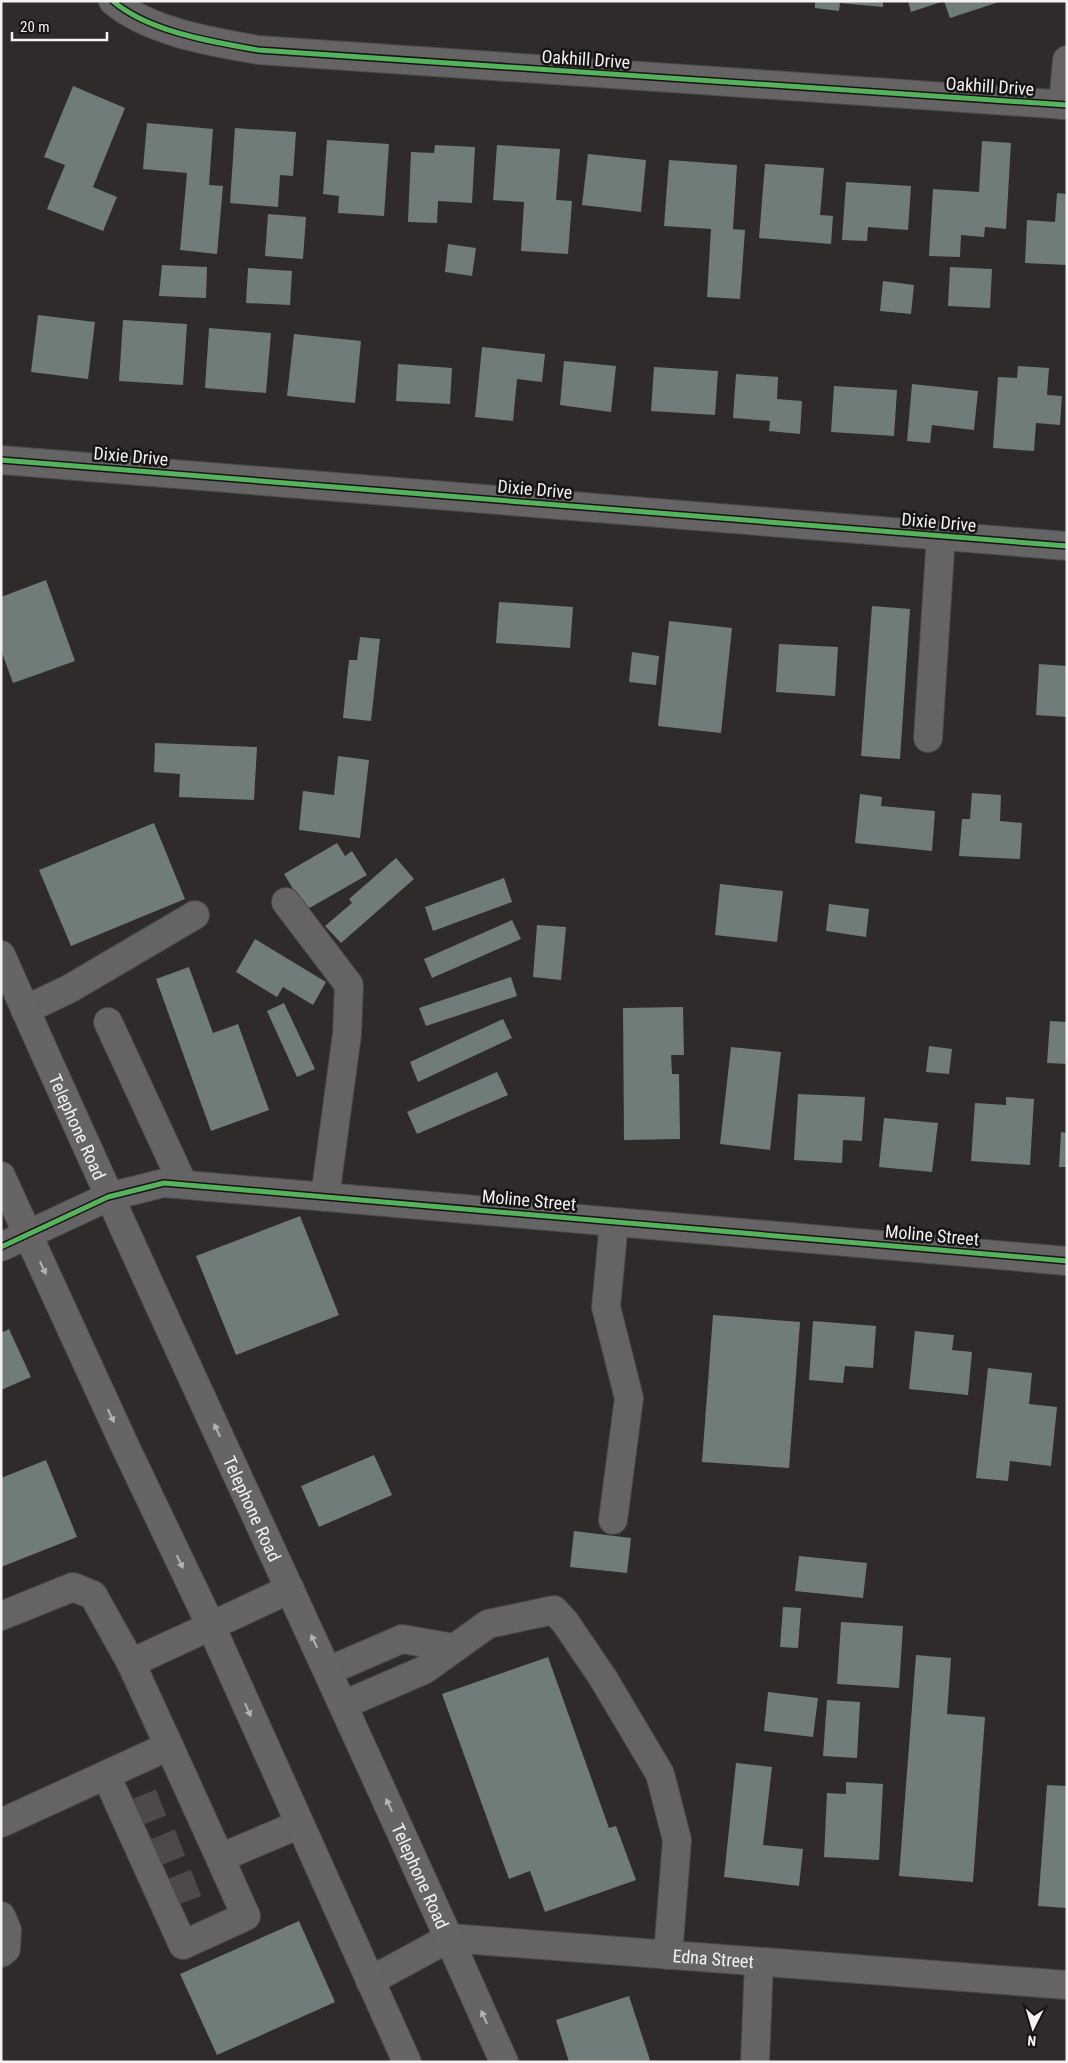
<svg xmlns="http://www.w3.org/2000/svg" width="1068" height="2063" font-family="'Roboto Condensed',sans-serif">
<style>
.building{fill:#707c79}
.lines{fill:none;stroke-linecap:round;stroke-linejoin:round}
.minor-tunnel{stroke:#4d4949;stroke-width:28;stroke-dasharray:28 14;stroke-linecap:butt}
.minor-casing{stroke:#4a4848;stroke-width:30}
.major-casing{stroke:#4a4848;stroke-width:30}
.minor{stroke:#656363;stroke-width:28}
.major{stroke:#666464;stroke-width:28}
.cycleway-casing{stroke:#161414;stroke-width:8}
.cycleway{stroke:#56b35d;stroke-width:5}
.oneway{fill:#b5b2b2}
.labels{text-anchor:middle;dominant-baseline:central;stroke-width:5;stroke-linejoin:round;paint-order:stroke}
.street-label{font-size:18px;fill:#f5f1f1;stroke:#161414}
</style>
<rect width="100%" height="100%" fill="#2f2b2b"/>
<g class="building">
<polygon points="815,1 883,1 883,7 840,3 839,11 815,8"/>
<polygon points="908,1 941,1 941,2 911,12"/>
<polygon points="944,1 999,1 999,2 950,18"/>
<polygon points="73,86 125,108 93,187 117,197 103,231 47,209 65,165 44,157"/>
<polygon points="147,123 213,129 209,185 223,186 217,254 180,250 187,173 143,169"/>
<polygon points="235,128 296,132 293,176 280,175 278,207 230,203"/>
<polygon points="327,140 389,144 384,216 338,213 339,196 323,194"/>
<polygon points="982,141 1011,143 1006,229 985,227 984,237 961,235 960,257 929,256 933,189 979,192"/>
<polygon points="435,145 475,147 472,203 438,201 437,223 408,222 411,152 434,153"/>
<polygon points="497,145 560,149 556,200 572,201 568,254 521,251 524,202 493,200"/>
<polygon points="588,154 646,160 641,212 582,205"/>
<polygon points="669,160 737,165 733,229 745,230 740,299 707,297 711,229 664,226"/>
<polygon points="765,164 824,168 820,215 833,216 831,244 759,238"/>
<polygon points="846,182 911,186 908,230 868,227 867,241 842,240"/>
<polygon points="1057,193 1067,194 1067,265 1025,263 1027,220 1055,222"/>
<polygon points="268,214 306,217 303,259 265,256"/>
<polygon points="448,244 476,248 472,276 445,272"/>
<polygon points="162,265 207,267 206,298 159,296"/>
<polygon points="950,267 992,269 990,308 948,306"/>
<polygon points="248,268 292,271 290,305 246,303"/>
<polygon points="883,281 914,285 911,314 880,311"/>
<polygon points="38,315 95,322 88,379 31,372"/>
<polygon points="123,320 187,324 183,385 119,381"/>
<polygon points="209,328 271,333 266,393 205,388"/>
<polygon points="294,334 361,341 355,403 287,396"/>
<polygon points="482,347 545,354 542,382 517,379 513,421 475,417"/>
<polygon points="564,361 616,366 611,412 560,405"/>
<polygon points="398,364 452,368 450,404 396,401"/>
<polygon points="1018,366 1049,368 1047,395 1062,396 1060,425 1036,423 1034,451 993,448 998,377 1017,378"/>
<polygon points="654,367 718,371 715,415 651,411"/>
<polygon points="736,374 778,377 777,399 802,401 800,434 769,431 770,421 733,418"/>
<polygon points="912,384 978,391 974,430 932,425 930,443 907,441"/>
<polygon points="834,386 897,390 894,436 831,432"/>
<polygon points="46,580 75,661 13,683 1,650 1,597"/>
<polygon points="499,602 573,607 570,648 496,643"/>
<polygon points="872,606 910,609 900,759 861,756"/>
<polygon points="669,621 732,628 721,733 658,726"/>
<polygon points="360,637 380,639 371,721 343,718 349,660 357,660"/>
<polygon points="779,644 838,647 835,696 776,692"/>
<polygon points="632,652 659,656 656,685 629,682"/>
<polygon points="1039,664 1067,666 1067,717 1036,715"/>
<polygon points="155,743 257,747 254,800 179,797 180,774 154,772"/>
<polygon points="338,756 369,760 360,838 299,830 303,791 334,795"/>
<polygon points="972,793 1001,795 1000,821 1022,823 1020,859 959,856 962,819 970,819"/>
<polygon points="860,794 882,797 881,806 935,811 932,851 855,843"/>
<polygon points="154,823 185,899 71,946 39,870"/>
<polygon points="337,843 345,856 352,851 367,875 306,910 284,874"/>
<polygon points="396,858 414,879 341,943 325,926 352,903 349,899"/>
<polygon points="504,878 512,902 433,931 425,907"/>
<polygon points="720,884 783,891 777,942 715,935"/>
<polygon points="829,904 869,909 866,937 826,931"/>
<polygon points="512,920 521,939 432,978 424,959"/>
<polygon points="537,925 566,927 561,980 533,977"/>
<polygon points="255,939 326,982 313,1005 283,987 277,997 236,972"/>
<polygon points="189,967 213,1033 238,1024 269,1110 211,1131 156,979"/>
<polygon points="511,977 517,996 426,1026 419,1008"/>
<polygon points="284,1003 315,1069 297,1077 267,1011"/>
<polygon points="683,1007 684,1055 671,1055 672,1074 679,1074 680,1139 624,1140 623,1008"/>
<polygon points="503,1019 512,1038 418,1082 410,1062"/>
<polygon points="1050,1021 1067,1022 1067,1064 1047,1063"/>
<polygon points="929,1046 952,1049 949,1074 926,1072"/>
<polygon points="731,1047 781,1052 770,1150 720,1144"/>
<polygon points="497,1072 508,1095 417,1134 407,1112"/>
<polygon points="798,1094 865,1097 862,1141 843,1140 842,1163 794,1160"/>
<polygon points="1006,1097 1034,1099 1030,1165 971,1161 975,1103 1006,1105"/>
<polygon points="884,1118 938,1123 932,1172 879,1167"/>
<polygon points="1061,1132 1067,1133 1067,1167 1059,1167"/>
<polygon points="300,1216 339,1315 236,1355 196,1256"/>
<polygon points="713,1315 800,1322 789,1468 702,1462"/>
<polygon points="813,1321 876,1326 873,1368 845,1366 843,1383 809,1380"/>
<polygon points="9,1329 31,1377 1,1390 1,1333"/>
<polygon points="915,1331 954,1335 952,1350 972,1352 968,1395 909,1389"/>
<polygon points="988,1368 1032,1373 1029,1404 1057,1407 1051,1466 1010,1461 1008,1481 976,1478"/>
<polygon points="374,1455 392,1495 319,1527 301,1486"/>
<polygon points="46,1460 77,1537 1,1567 1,1478"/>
<polygon points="574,1531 631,1538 627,1573 570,1567"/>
<polygon points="799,1556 867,1563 863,1598 795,1591"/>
<polygon points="783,1607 801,1608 798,1648 780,1647"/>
<polygon points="841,1622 903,1626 899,1688 837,1684"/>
<polygon points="916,1655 951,1658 947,1714 985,1717 973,1882 899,1876"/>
<polygon points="548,1657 609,1828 616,1826 636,1880 545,1912 530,1871 509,1879 442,1694"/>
<polygon points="768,1692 818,1698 813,1737 764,1731"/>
<polygon points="827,1700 860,1702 857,1758 823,1756"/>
<polygon points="736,1763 772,1767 763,1845 803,1849 799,1886 724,1877"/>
<polygon points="846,1782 883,1784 879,1860 824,1857 827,1793 846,1794"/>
<polygon points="1047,1785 1067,1786 1067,1908 1038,1906"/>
<polygon points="299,1921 335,2002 217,2055 180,1974"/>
<polygon points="629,1996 650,2060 644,2062 569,2062 556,2020"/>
</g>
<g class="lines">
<g class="minor-tunnel">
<polyline points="135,1813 170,1799"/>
<polyline points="154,1853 191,1838"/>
<polyline points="170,1893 208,1878"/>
</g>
<g class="minor-casing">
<g id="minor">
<path d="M 113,1 C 149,32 213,42 258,50 L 1067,105"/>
<polyline points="1063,105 1067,60"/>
<polyline points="1,460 1067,546"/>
<polyline points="928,738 941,535"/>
<polyline points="286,902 349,985 347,1034 325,1197"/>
<polyline points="25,1010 69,989 195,915"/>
<polyline points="108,1022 183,1184"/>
<polyline points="1,1247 108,1197 164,1183 1067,1261"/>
<polyline points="613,1520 629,1398 606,1307 614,1222"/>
<polyline points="1,1616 73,1587 93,1595 131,1663 169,1746"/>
<polyline points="131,1663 211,1626"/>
<polyline points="328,1671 402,1639 454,1648"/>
<polyline points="343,1705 424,1670 488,1624 554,1610 565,1622 603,1678 660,1774 677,1840 668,1955"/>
<polyline points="106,1775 183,1945 246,1916 220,1858 300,1824"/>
<polyline points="1,1823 169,1746 220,1858"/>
<polyline points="1,1916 7,1930 6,1949 1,1953"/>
<path id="s1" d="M 370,1981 L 449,1938 L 1067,1985"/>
<polyline points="755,2062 759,1962"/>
</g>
</g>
<g class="major-casing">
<g id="major">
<path id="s2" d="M 1,955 C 165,1326 340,1691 504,2062"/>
<polyline points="1,1176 125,1446 211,1626 407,2062"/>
<polyline points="211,1626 290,1589"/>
</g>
</g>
<use href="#minor" class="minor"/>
<use href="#major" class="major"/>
<g class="cycleway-casing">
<g id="cycleway">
<path d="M 113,1 C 149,32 213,42 258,50 L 1067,105"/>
<polyline points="1,460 1067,546"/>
<polyline points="1,1247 108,1197 164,1183 1067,1261"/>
</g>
</g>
<use href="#cycleway" class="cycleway"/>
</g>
<defs><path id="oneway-solid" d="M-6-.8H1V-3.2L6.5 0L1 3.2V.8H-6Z" transform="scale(1.25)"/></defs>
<g class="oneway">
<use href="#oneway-solid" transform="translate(43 1268) rotate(65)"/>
<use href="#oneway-solid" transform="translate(111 1416) rotate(65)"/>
<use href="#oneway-solid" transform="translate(217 1430) rotate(-115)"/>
<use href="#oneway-solid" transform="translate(180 1562) rotate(65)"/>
<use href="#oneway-solid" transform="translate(314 1641) rotate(-115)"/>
<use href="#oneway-solid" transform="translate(248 1710) rotate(66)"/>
<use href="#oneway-solid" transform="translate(389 1805) rotate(-115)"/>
<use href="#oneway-solid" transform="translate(484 2017) rotate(-114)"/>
</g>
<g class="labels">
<g class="street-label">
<text transform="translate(586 59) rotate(4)">Oakhill Drive</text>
<text transform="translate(990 86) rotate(4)">Oakhill Drive</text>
<text transform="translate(131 456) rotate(5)">Dixie Drive</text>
<text transform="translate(535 489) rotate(5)">Dixie Drive</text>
<text transform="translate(939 522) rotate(5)">Dixie Drive</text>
<text stroke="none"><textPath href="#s2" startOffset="188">Telephone Road</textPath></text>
<text transform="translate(529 1200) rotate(5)">Moline Street</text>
<text transform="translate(932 1235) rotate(5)">Moline Street</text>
<text stroke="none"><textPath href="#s2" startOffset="608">Telephone Road</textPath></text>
<text stroke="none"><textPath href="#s2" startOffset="1012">Telephone Road</textPath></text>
<text stroke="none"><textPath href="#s1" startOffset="355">Edna Street</textPath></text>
</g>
</g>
<rect width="1068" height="2063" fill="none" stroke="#f5f1f1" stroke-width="5"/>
<g transform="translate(1033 2028) rotate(185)" stroke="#161414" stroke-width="4" paint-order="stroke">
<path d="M0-4L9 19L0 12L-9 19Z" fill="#f5f1f1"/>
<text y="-8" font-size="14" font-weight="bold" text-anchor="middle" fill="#f5f1f1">N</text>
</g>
<path d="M12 32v8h95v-8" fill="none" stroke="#f5f1f1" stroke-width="2.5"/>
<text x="20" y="32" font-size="15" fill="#f5f1f1" stroke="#161414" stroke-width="4" paint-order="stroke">20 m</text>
</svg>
